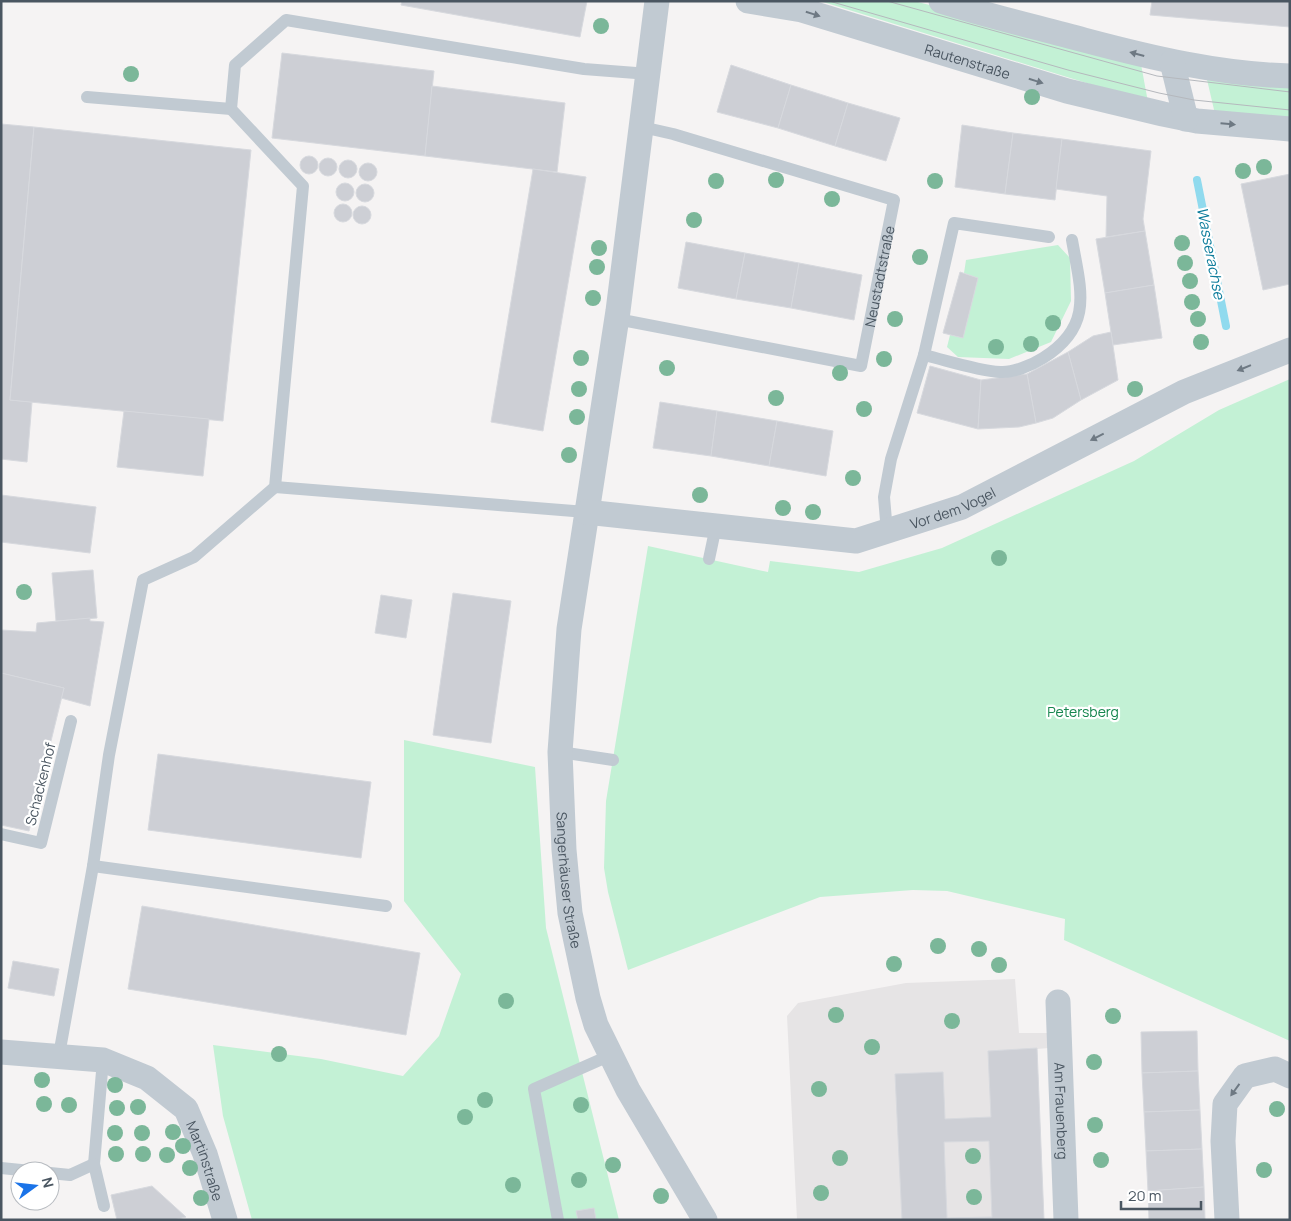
<svg xmlns="http://www.w3.org/2000/svg" width="1291" height="1221" font-family="Manrope,sans-serif">
<style>
.education{fill:#e6e4e5}
.green{fill:#c3f1d5}
.lines{fill:none;stroke-linecap:round;stroke-linejoin:round}
.stream{stroke:#90daee;stroke-width:8}
.building{fill:#cdcfd5;stroke:#d7d9de;fill-rule:evenodd}
.service{stroke:#c1cad2;stroke-width:12}
.minor{stroke:#c1cad2;stroke-width:25}
.tram{stroke:#b5b8bd;stroke-width:1}
.tree{fill:#7bb799}
.oneway{fill:#6e7983}
.labels{text-anchor:middle;dominant-baseline:central;stroke-width:4.5;stroke-linejoin:round;paint-order:stroke}
.street-label{font-size:14px;fill:#4a5661;stroke:#fff}
.park-label{font-size:14px;fill:#17864f;stroke:#fff}
.water-label{font-size:15px;font-style:italic;fill:#0c7c9b;stroke:#fff}
</style>
<rect width="100%" height="100%" fill="#f5f3f3"/>
<polygon class="education" points="1015,979 1019,1033 1049,1033 1049,1048 1037,1049 1044,1220 797,1220 787,1016 798,1003 906,983"/>
<g class="green">
<polygon points="820,1 914,1 1140,59 1148,102"/>
<polygon points="1205,71 1290,81 1290,119 1215,114"/>
<polygon points="1058,245 1070,258 1071,301 1051,342 1009,359 958,357 947,347 950,335 963,338 978,278 964,273 966,260"/>
<polygon points="1290,379 1290,1041 1064,940 1065,919 947,891 913,890 820,897 628,970 608,892 604,868 606,801 648,546 768,572 770,561 859,572 942,548 1134,461 1219,410"/>
<polygon points="404,740 535,767 546,928 619,1220 252,1220 223,1116 213,1045 321,1059 403,1076 439,1036 461,974 404,901"/>
</g>
<g class="lines">
<polyline class="stream" points="1197,180 1226,326"/>
</g>
<g class="building">
<polygon points="402,1 587,1 580,37 401,5"/>
<polygon points="1152,1 1290,1 1290,27 1150,15"/>
<polygon points="282,53 434,71 425,156 272,138"/>
<polygon points="731,65 791,85 778,128 717,112"/>
<polygon points="791,85 848,103 835,146 778,128"/>
<polygon points="432,86 565,103 557,172 425,156"/>
<polygon points="848,103 900,118 886,161 835,146"/>
<polygon points="1,124 34,127 10,400 32,402 27,462 1,459"/>
<polygon points="962,125 1013,133 1005,194 955,187"/>
<polygon points="34,127 251,150 223,421 10,400"/>
<polygon points="1013,133 1062,139 1055,200 1005,194"/>
<polygon points="1062,139 1151,151 1143,219 1145,231 1106,237 1107,196 1056,189"/>
<circle cx="309" cy="165" r="9"/>
<circle cx="328" cy="167" r="9"/>
<circle cx="348" cy="169" r="9"/>
<circle cx="368" cy="172" r="9"/>
<polygon points="533,169 586,177 543,431 491,422"/>
<polygon points="1290,174 1290,284 1263,290 1241,184"/>
<circle cx="345" cy="192" r="9"/>
<circle cx="365" cy="193" r="9"/>
<circle cx="343" cy="213" r="9"/>
<circle cx="362" cy="215" r="9"/>
<polygon points="1145,231 1154,285 1105,293 1096,239"/>
<polygon points="686,242 745,253 736,299 678,288"/>
<polygon points="745,253 799,263 791,308 736,299"/>
<polygon points="799,263 862,275 854,320 791,308"/>
<polygon points="960,272 978,278 963,338 943,333"/>
<polygon points="1154,285 1162,338 1113,345 1105,293"/>
<polygon points="1111,332 1118,380 1081,400 1068,352 1093,336"/>
<polygon points="1068,352 1081,400 1053,418 1036,423 1027,374"/>
<polygon points="930,366 981,380 978,429 917,413"/>
<polygon points="1027,374 1036,423 1019,427 978,429 981,380"/>
<polygon points="660,402 717,411 711,456 653,448"/>
<polygon points="124,411 209,419 203,476 117,467"/>
<polygon points="717,411 777,421 769,466 711,456"/>
<polygon points="777,421 833,431 826,476 769,466"/>
<polygon points="1,495 96,507 90,553 1,542"/>
<polygon points="93,570 97,618 56,621 52,573"/>
<polygon points="453,593 511,601 491,743 433,735"/>
<polygon points="381,595 412,600 406,638 375,633"/>
<polygon points="90,618 90,621 104,622 90,706 61,698 64,688 1,673 1,630 36,632 37,623"/>
<polygon points="1,673 64,688 29,831 1,825"/>
<polygon points="158,754 371,782 361,858 148,830"/>
<polygon points="142,906 420,953 406,1035 128,989"/>
<polygon points="13,961 59,969 54,996 8,988"/>
<polygon points="1197,1031 1198,1071 1142,1073 1141,1032"/>
<path d="M 1037,1048 L 1044,1220 L 902,1220 L 895,1074 L 943,1072 L 945,1119 L 991,1117 L 988,1051 ZM 989,1141 L 992,1217 L 947,1218 L 944,1142 Z"/>
<polygon points="1198,1071 1200,1110 1144,1112 1142,1073"/>
<polygon points="1200,1110 1202,1149 1146,1151 1144,1112"/>
<polygon points="1202,1149 1204,1187 1148,1191 1146,1151"/>
<polygon points="152,1186 186,1217 173,1220 117,1220 111,1195"/>
<polygon points="1204,1187 1205,1220 1149,1220 1148,1191"/>
<polygon points="594,1208 596,1220 578,1220 576,1211"/>
</g>
<g class="lines">
<g class="service">
<polyline points="87,97 231,109"/>
<path id="s1" d="M 617,319 L 861,366 L 894,200 L 673,134 L 642,127"/>
<path d="M 924,355 C 949,361 975,370 1000,372 C 1013,373 1032,365 1043,358 C 1094,326 1081,291 1072,240"/>
<polyline points="275,487 586,512"/>
<polyline points="887,532 884,497 891,459 924,355 954,223 1049,237"/>
<polyline points="709,559 716,526"/>
<polyline points="560,752 613,760"/>
<polyline points="1,834 41,843 71,721"/>
<polyline points="93,866 386,906"/>
<polyline points="59,1055 93,866 109,755 143,580 194,557 275,487 303,186 231,109 235,65 286,20 584,69 649,74"/>
<polyline points="103,1060 94,1164 104,1206"/>
<polyline points="1,1168 31,1171"/>
<polyline points="50,1173 70,1175 94,1164"/>
<polyline points="558,1220 534,1089 611,1055"/>
</g>
<g class="minor">
<path id="s2" d="M 657,1 L 618,311 L 569,629 L 560,752 L 564,850 L 570,913 L 588,998 L 596,1025 L 628,1090 L 705,1220"/>
<path id="s3" d="M 748,1 L 802,10 L 1067,91 L 1163,114 L 1197,121 L 1290,129"/>
<path d="M 941,1 C 988,16 1036,27 1084,40 C 1152,58 1219,74 1290,76"/>
<polyline points="1172,62 1186,119"/>
<path id="s4" d="M 586,512 L 856,541 L 962,507 L 1184,392 L 1290,350"/>
<path id="s5" d="M 1058,1002 L 1066,1220"/>
<path id="s6" d="M 1,1052 L 103,1060 L 147,1078 L 186,1109 L 205,1154 L 225,1220"/>
<polyline points="1227,1220 1223,1141 1225,1104 1245,1076 1275,1069 1290,1076"/>
</g>
<g class="tram">
<polyline points="829,1 1068,70 1159,93 1194,100 1290,110"/>
<polyline points="887,1 1157,76 1290,92"/>
</g>
</g>
<g class="tree">
<circle cx="601" cy="26" r="8"/>
<circle cx="131" cy="74" r="8"/>
<circle cx="1032" cy="97" r="8"/>
<circle cx="1264" cy="167" r="8"/>
<circle cx="1243" cy="171" r="8"/>
<circle cx="776" cy="180" r="8"/>
<circle cx="716" cy="181" r="8"/>
<circle cx="935" cy="181" r="8"/>
<circle cx="832" cy="199" r="8"/>
<circle cx="694" cy="220" r="8"/>
<circle cx="1182" cy="243" r="8"/>
<circle cx="599" cy="248" r="8"/>
<circle cx="920" cy="257" r="8"/>
<circle cx="1185" cy="263" r="8"/>
<circle cx="597" cy="267" r="8"/>
<circle cx="1190" cy="281" r="8"/>
<circle cx="593" cy="298" r="8"/>
<circle cx="1192" cy="302" r="8"/>
<circle cx="895" cy="319" r="8"/>
<circle cx="1198" cy="319" r="8"/>
<circle cx="1053" cy="323" r="8"/>
<circle cx="1201" cy="342" r="8"/>
<circle cx="1031" cy="344" r="8"/>
<circle cx="996" cy="347" r="8"/>
<circle cx="581" cy="358" r="8"/>
<circle cx="884" cy="359" r="8"/>
<circle cx="667" cy="368" r="8"/>
<circle cx="840" cy="373" r="8"/>
<circle cx="579" cy="389" r="8"/>
<circle cx="1135" cy="389" r="8"/>
<circle cx="776" cy="398" r="8"/>
<circle cx="864" cy="409" r="8"/>
<circle cx="577" cy="417" r="8"/>
<circle cx="569" cy="455" r="8"/>
<circle cx="853" cy="478" r="8"/>
<circle cx="700" cy="495" r="8"/>
<circle cx="783" cy="508" r="8"/>
<circle cx="813" cy="512" r="8"/>
<circle cx="999" cy="558" r="8"/>
<circle cx="24" cy="592" r="8"/>
<circle cx="938" cy="946" r="8"/>
<circle cx="979" cy="949" r="8"/>
<circle cx="894" cy="964" r="8"/>
<circle cx="999" cy="965" r="8"/>
<circle cx="506" cy="1001" r="8"/>
<circle cx="836" cy="1015" r="8"/>
<circle cx="1113" cy="1016" r="8"/>
<circle cx="952" cy="1021" r="8"/>
<circle cx="872" cy="1047" r="8"/>
<circle cx="279" cy="1054" r="8"/>
<circle cx="1094" cy="1062" r="8"/>
<circle cx="42" cy="1080" r="8"/>
<circle cx="115" cy="1085" r="8"/>
<circle cx="819" cy="1089" r="8"/>
<circle cx="485" cy="1100" r="8"/>
<circle cx="44" cy="1104" r="8"/>
<circle cx="69" cy="1105" r="8"/>
<circle cx="581" cy="1105" r="8"/>
<circle cx="138" cy="1107" r="8"/>
<circle cx="117" cy="1108" r="8"/>
<circle cx="1277" cy="1109" r="8"/>
<circle cx="465" cy="1117" r="8"/>
<circle cx="1095" cy="1125" r="8"/>
<circle cx="173" cy="1132" r="8"/>
<circle cx="115" cy="1133" r="8"/>
<circle cx="142" cy="1133" r="8"/>
<circle cx="183" cy="1146" r="8"/>
<circle cx="116" cy="1154" r="8"/>
<circle cx="143" cy="1154" r="8"/>
<circle cx="167" cy="1155" r="8"/>
<circle cx="973" cy="1156" r="8"/>
<circle cx="840" cy="1158" r="8"/>
<circle cx="1101" cy="1160" r="8"/>
<circle cx="613" cy="1165" r="8"/>
<circle cx="190" cy="1168" r="8"/>
<circle cx="1264" cy="1170" r="8"/>
<circle cx="579" cy="1180" r="8"/>
<circle cx="513" cy="1185" r="8"/>
<circle cx="821" cy="1193" r="8"/>
<circle cx="661" cy="1196" r="8"/>
<circle cx="974" cy="1197" r="8"/>
<circle cx="201" cy="1198" r="8"/>
</g>
<defs><path id="oneway-solid" d="M-6-.8H1V-3.2L6.5 0L1 3.2V.8H-6Z" transform="scale(1.25)"/></defs>
<g class="oneway">
<use href="#oneway-solid" transform="translate(813 14) rotate(17)"/>
<use href="#oneway-solid" transform="translate(1137 54) rotate(-165)"/>
<use href="#oneway-solid" transform="translate(1036 81) rotate(17)"/>
<use href="#oneway-solid" transform="translate(1228 124) rotate(5)"/>
<use href="#oneway-solid" transform="translate(1244 368) rotate(158)"/>
<use href="#oneway-solid" transform="translate(1097 437) rotate(153)"/>
<use href="#oneway-solid" transform="translate(1235 1090) rotate(126)"/>
</g>
<g class="labels">
<g class="street-label">
<text stroke="none"><textPath href="#s3" startOffset="228">Rautenstraße</textPath></text>
<text stroke="none"><textPath href="#s1" startOffset="340">Neustadtstraße</textPath></text>
<text stroke="none"><textPath href="#s4" startOffset="374">Vor dem Vogel</textPath></text>
<text transform="translate(40 784) rotate(-76)">Schackenhof</text>
<text stroke="none"><textPath href="#s2" startOffset="886">Sangerhäuser Straße</textPath></text>
<text stroke="none"><textPath href="#s5" startOffset="109">Am Frauenberg</textPath></text>
<text stroke="none"><textPath href="#s6" startOffset="255">Martinstraße</textPath></text>
</g>
<g class="park-label">
<text x="1083" y="711">Petersberg</text>
</g>
<g class="water-label">
<text transform="translate(1211 253) rotate(79)">Wasserachse</text>
</g>
</g>
<rect width="1291" height="1221" fill="none" stroke="#4a5661" stroke-width="5"/>
<g transform="translate(35 1186) rotate(75)"><circle r="24" fill="#ffffff" stroke="#b7bbc0"/>
<path d="M0-4L9 19L0 12L-9 19Z" fill="#1a73e8"/>
<text y="-8" font-size="14" font-weight="bold" text-anchor="middle" fill="#4a5661">N</text>
</g>
<path d="M1121 1201v8h80v-8" fill="none" stroke="#4a5661" stroke-width="2.5"/>
<text x="1128" y="1201" font-size="15" fill="#4a5661" stroke="#ffffff" stroke-width="4" paint-order="stroke">20 m</text>
</svg>
